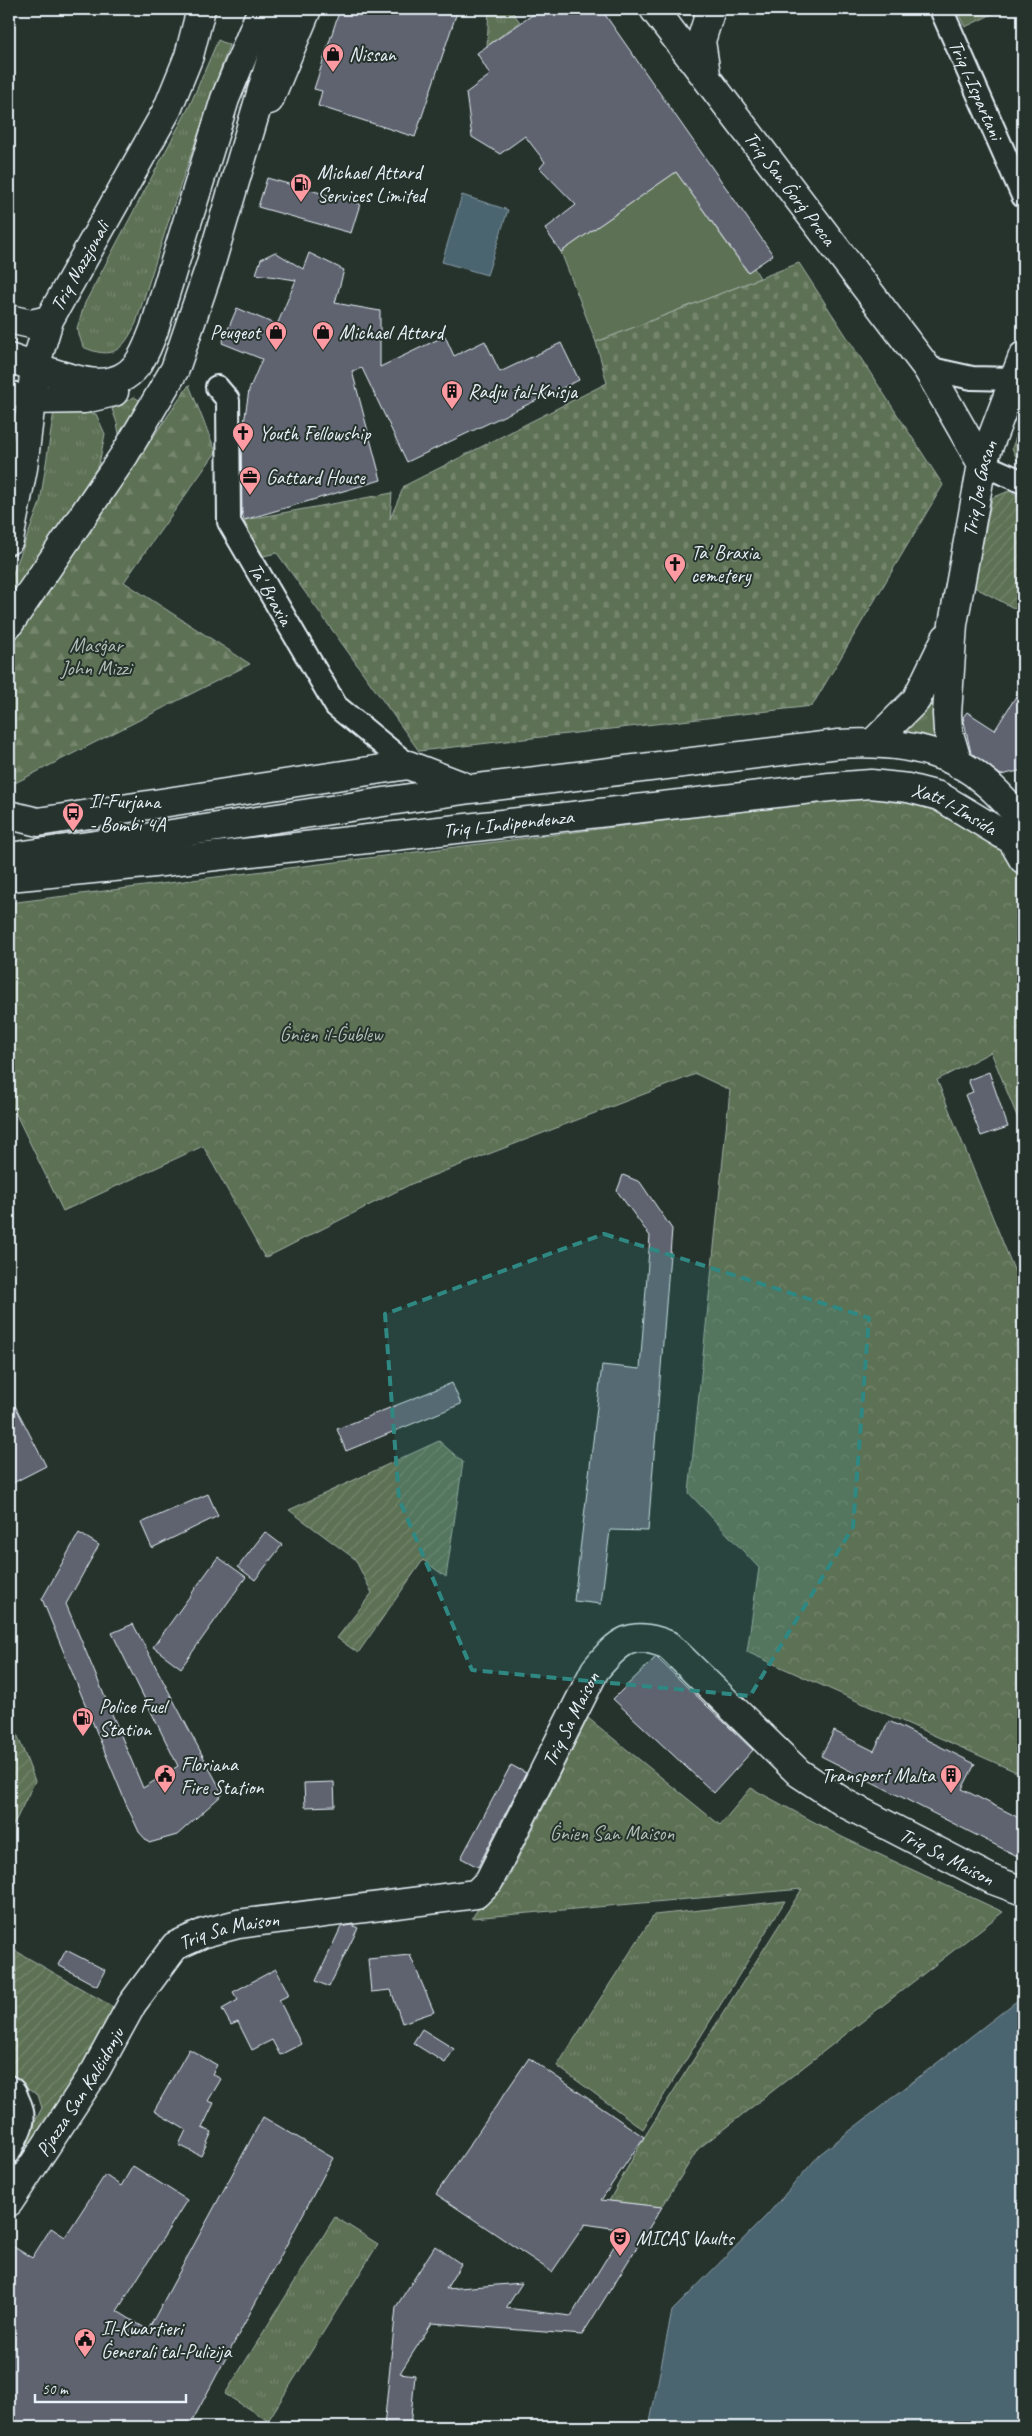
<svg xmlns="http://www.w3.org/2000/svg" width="1032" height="2436" font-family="Caveat,sans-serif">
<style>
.grass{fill:url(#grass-tufts);stroke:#a2b1a6}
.forest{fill:url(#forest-firs);stroke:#a2b1a6}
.cemetery{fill:url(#cemetery-stones);stroke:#a2b1a6}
.park{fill:url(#park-crowns);stroke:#a2b1a6}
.garden{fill:url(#garden-furrows);stroke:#a2b1a6}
.pitch{fill:#5d7154;stroke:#a2b1a6}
.water{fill:#4b6570;stroke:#8a9da6}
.building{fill:#5e6370;stroke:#e8f1f8}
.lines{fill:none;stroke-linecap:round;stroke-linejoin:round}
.minor-casing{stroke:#e8f1f8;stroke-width:26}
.tertiary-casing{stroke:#e8f1f8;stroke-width:31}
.secondary-casing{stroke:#e8f1f8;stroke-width:31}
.trunk-casing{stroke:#e8f1f8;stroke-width:31}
.minor{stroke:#26332d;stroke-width:22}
.tertiary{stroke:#26332d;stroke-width:28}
.secondary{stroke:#26332d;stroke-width:28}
.trunk{stroke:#26332d;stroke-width:28}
.marked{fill:#308883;fill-opacity:0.2;stroke:#308883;stroke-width:4;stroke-dasharray:10 6;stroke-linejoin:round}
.labels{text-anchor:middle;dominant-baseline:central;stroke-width:4;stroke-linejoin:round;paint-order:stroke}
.poi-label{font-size:20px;fill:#e8f1f8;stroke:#26332d;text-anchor:start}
.street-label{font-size:20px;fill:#e8f1f8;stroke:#26332d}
.park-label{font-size:20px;fill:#b0beb6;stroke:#26332d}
</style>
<defs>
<pattern id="grass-tufts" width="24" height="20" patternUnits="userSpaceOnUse" patternTransform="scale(1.25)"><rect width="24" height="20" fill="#5d7154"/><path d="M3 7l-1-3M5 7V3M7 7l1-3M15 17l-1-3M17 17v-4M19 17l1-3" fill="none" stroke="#74866d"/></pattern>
<pattern id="forest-firs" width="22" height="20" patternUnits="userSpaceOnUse" patternTransform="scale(1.25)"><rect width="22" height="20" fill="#5d7154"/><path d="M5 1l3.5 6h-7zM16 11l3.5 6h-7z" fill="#74866d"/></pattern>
<pattern id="cemetery-stones" width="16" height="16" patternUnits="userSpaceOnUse" patternTransform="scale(1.25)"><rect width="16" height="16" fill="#5d7154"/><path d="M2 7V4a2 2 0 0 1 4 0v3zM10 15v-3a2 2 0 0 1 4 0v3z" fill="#74866d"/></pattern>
<pattern id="park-crowns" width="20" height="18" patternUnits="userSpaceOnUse" patternTransform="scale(1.25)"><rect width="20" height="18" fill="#5d7154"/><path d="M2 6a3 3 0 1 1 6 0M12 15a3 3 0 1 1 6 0" fill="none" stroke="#74866d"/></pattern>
<pattern id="garden-furrows" width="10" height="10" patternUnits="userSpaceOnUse" patternTransform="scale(1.25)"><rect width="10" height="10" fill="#5d7154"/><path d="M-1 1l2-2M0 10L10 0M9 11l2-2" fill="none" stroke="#74866d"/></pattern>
</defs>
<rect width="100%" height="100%" fill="#26332d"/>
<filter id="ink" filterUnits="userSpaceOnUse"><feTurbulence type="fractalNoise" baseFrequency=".02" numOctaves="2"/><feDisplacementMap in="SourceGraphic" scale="10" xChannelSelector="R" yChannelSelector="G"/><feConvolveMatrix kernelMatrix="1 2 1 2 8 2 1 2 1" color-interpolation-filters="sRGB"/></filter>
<g filter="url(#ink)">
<g class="grass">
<polygon points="489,9 510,9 520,22 487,46"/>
<polygon points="956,9 1003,9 965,27"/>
<path d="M 218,40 L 229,45 L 174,204 L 136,323 C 123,351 112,360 83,347 L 77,328 L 85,303 L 189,107 Z"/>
<polygon points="134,397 141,401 120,439 117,423 112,409"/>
<polygon points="54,411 96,414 105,434 99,464 9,602 9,584 40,503"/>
<polygon points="945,655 942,745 899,737"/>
<polygon points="785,1901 643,2129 557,2066 654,1915"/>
<polygon points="335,2217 378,2244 268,2421 225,2394"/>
</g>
<polygon class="forest" points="189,385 216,452 124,582 250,664 9,786 9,647"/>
<polygon class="cemetery" points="799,263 943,485 812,706 419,751 277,553 254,558 244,520 392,493 390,519 404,486 607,383 596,342"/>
<g class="park">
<polygon points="1023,418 1023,472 1012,448"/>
<polygon points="883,797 939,810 1013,852 1023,876 1023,1131 991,1052 937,1080 1023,1292 1023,1775 747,1652 759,1568 689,1493 730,1090 696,1074 411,1184 265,1258 203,1146 63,1211 9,1100 9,903 830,800"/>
<polygon points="588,1718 720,1825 751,1788 842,1837 1003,1912 698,2149 662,2207 609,2201 645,2136 802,1889 472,1918 486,1897 505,1885"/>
</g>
<g class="garden">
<polygon points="1009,491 1023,498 1023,613 974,587 992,498"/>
<polygon points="439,1441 463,1462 446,1577 423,1560 358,1653 337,1638 372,1593 355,1559 289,1510"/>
<polygon points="9,1713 35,1781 9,1834"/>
<polygon points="9,1947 115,2008 90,2055 31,2146 24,2142 42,2108 38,2095 9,2078"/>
</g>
<polygon class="pitch" points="676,172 747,272 754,268 760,278 596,342 561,252"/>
<g class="water">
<polygon points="462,195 508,210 487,275 442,262"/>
<polygon points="1023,1996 1023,2427 649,2427 672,2311 767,2215 820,2154"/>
</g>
<g class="building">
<polygon points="340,9 458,9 415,137 318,106 322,91 314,89"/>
<polygon points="541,9 601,9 773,255 748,272 676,172 561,252 545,229 576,205 540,168 545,162 525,136 500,154 472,137 466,93 490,75 477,53"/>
<polygon points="267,178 360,204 351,233 258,207"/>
<polygon points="275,252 303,269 309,253 344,270 335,303 380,311 380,367 445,336 454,356 485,341 500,372 561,343 579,380 407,462 362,368 352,371 381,480 244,520 242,513 241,443 249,390 262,359 222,343 237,308 277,325 296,280 256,274 261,259"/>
<polygon points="1023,685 1023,770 1001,775 971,753 963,717 967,712 995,730"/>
<polygon points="989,1072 1008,1127 981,1136 965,1095 973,1092 968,1080"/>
<polygon points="623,1175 640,1182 672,1229 648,1531 610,1530 601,1604 574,1601 602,1365 640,1369 650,1236 617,1191"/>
<polygon points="452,1383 461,1404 346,1451 337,1429"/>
<polygon points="9,1394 46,1466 9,1485"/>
<polygon points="208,1494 218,1516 152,1548 141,1523"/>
<polygon points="265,1532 282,1545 255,1580 238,1567"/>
<polygon points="79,1533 99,1545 66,1604 143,1788 178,1766 112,1633 133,1624 223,1794 177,1835 149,1843 139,1832 127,1806 42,1599"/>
<polygon points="218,1557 246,1577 181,1668 153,1647"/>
<polygon points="656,1657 753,1750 714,1793 613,1699"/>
<polygon points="889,1721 975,1764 962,1789 1023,1820 1023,1859 821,1756 834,1731 874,1751"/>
<polygon points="511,1765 526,1773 478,1867 461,1858"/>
<polygon points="334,1782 335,1806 305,1807 304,1783"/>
<polygon points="352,1925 358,1928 329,1987 316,1981 341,1927"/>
<polygon points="66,1950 105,1970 97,1986 58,1965"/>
<polygon points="410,1955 434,2012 402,2023 391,1990 371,1992 368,1959"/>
<polygon points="276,1969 289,1995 279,2000 301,2044 280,2055 272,2040 252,2050 238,2022 231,2025 222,2009 238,2000 233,1992"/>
<polygon points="422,2029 454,2049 445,2063 413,2043"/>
<polygon points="189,2049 217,2065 212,2074 221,2079 208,2101 214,2103 202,2128 212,2132 201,2156 179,2145 186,2130 154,2111"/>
<polygon points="529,2058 644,2137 601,2200 662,2207 582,2335 432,2323 400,2373 415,2375 410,2427 384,2427 396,2307 435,2246 461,2264 446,2289 522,2283 506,2308 571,2316 624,2230 585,2224 552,2272 436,2194"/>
<polygon points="263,2117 333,2158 189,2427 9,2427 9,2244 32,2258 51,2228 65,2237 105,2175 121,2186 133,2166 187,2200 117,2311 148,2330"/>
</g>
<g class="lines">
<g class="minor-casing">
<g id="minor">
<path id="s1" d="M 941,9 L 1023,196"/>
<polyline points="927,368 972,378 1014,379"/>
<path id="s2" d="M 217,387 L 228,400 L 229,522 L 336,706 L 408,765"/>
<polyline points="9,394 12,393 30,400"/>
<polyline points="982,464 1023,482"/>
<path d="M 9,2087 C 16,2091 15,2093 18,2100 C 29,2122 18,2132 9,2153"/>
</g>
</g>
<g class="tertiary-casing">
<g id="tertiary">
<path id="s3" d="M 654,9 L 927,368 L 982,464"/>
<polyline points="706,74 701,41 711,9"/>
<polyline points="9,319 31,324 49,320"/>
<polyline points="9,358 35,367"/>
<polyline points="874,742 916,700 946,638"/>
<path id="s4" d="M 958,764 L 948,730 L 947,714 L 953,624 L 982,464 L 1023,356"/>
<path id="s5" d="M 9,2202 L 96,2070 L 132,2004 L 175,1946 L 204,1933 L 238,1924 L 476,1894 L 489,1881 L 595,1670 C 618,1642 631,1629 668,1645 L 799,1773 L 846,1804 L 993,1880 L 1023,1891"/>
</g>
</g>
<g class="secondary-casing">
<polyline id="secondary" points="269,100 307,9"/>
</g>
<g class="trunk-casing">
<g id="trunk">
<path d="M 35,367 C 68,377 111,398 137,365 C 145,355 149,342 154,330 L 225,99 L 262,9"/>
<polyline points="30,400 84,399 114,392"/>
<path id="s6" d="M 9,540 L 23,468 L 35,367 L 49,320 L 167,110 L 189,56 L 201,9"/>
<polyline points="9,624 125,454 175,369 210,266 286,9"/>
<polyline points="9,815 38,822 408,765 468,788"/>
<path d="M 9,857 L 138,839 L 470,789 L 839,744 C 889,741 946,746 985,782 C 999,793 1011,808 1023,821"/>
<path id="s7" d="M 9,877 L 145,864 L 830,787 L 871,784 L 908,788 L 939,796 L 1012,840 L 1023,859"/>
</g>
</g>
<use href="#minor" class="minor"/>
<use href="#tertiary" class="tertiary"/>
<use href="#secondary" class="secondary"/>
<use href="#trunk" class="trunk"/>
</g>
</g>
<path class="marked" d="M 604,1234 L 869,1318 L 853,1527 L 750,1696 L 472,1670 L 399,1499 L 385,1314 Z"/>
<defs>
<g id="shop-pin" transform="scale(1.125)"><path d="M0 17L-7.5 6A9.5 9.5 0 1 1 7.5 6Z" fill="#ff9aa2" stroke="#26332d"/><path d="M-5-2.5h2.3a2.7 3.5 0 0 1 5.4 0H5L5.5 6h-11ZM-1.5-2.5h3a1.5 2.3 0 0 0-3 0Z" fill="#111"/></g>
<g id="fuel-pin" transform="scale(1.125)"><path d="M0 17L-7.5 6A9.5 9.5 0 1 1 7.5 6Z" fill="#ff9aa2" stroke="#26332d"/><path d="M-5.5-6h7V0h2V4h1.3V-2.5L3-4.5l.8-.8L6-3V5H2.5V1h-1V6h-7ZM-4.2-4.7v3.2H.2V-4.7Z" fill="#111"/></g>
<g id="building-pin" transform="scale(1.125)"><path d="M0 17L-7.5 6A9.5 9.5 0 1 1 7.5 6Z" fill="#ff9aa2" stroke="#26332d"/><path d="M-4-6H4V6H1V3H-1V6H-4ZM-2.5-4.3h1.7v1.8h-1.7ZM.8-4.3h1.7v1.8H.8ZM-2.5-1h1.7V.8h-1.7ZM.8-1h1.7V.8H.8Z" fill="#111"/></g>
<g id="church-pin" transform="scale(1.125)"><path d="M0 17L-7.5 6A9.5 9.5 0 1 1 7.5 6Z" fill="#ff9aa2" stroke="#26332d"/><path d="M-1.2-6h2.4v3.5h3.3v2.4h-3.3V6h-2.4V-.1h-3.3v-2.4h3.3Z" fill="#111"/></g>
<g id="office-pin" transform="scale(1.125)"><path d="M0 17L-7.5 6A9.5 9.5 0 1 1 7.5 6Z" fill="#ff9aa2" stroke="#26332d"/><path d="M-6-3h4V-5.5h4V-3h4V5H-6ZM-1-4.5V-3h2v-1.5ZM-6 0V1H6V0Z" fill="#111"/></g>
<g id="bus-pin" transform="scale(1.125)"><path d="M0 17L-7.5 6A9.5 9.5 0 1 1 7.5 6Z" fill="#ff9aa2" stroke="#26332d"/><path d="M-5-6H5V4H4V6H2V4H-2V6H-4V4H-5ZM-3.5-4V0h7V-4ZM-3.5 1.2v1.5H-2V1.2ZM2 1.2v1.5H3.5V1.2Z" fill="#111"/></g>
<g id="civic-pin" transform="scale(1.125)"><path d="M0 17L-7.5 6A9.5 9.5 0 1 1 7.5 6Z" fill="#ff9aa2" stroke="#26332d"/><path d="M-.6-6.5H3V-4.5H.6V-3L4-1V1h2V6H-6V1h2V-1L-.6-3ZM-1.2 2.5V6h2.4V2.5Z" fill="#111"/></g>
<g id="theatre-pin" transform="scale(1.125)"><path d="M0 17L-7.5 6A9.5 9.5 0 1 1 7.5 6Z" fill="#ff9aa2" stroke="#26332d"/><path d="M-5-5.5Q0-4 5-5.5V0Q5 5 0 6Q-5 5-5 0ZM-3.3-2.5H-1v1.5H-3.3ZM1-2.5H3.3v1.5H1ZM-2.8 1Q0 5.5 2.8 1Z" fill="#111"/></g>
</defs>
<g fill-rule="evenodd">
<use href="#shop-pin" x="333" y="54"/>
<use href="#fuel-pin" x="301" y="184"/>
<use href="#shop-pin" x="276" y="332"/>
<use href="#shop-pin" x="323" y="332"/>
<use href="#building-pin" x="452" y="391"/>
<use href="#church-pin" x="243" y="433"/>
<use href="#office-pin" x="250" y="477"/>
<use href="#church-pin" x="675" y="564"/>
<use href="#bus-pin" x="73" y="813"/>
<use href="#fuel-pin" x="83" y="1718"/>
<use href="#civic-pin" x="165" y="1775"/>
<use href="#building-pin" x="951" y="1775"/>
<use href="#theatre-pin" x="620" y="2238"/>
<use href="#civic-pin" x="85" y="2339"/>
</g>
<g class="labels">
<g class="poi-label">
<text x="349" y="54">Nissan</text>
<text x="317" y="172">Michael Attard<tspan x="317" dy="23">Services Limited</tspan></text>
<text x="260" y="332" text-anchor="end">Peugeot</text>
<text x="339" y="332">Michael Attard</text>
<text x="468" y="391">Radju tal-Knisja</text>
<text x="259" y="433">Youth Fellowship</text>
<text x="266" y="477">Gattard House</text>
<text x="691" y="552">Ta' Braxia<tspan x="691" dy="23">cemetery</tspan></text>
<text x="89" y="801">Il-Furjana<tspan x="89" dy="23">- Bombi 4A</tspan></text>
<text x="99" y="1706">Police Fuel<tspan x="99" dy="23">Station</tspan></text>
<text x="181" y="1764">Floriana<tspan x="181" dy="23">Fire Station</tspan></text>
<text x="935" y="1775" text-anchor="end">Transport Malta</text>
<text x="636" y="2238">MICAS Vaults</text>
<text x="101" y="2328">Il-Kwartieri<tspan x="101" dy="23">Ġenerali tal-Pulizija</tspan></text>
</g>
<g class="street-label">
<text stroke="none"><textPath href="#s1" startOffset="88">Triq l-Ispartani</textPath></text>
<text stroke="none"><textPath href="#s3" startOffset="225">Triq San Ġorġ Preca</textPath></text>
<text stroke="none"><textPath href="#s6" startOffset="286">Triq Nazzjonali</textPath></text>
<text stroke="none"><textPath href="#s4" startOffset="280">Triq Joe Gasan</textPath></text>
<text stroke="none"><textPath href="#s2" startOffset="222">Ta' Braxia</textPath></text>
<text stroke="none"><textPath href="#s7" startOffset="955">Xatt l-Imsida</textPath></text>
<text stroke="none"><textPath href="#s7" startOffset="502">Triq l-Indipendenza</textPath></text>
<text stroke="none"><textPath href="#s5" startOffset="812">Triq Sa Maison</textPath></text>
<text stroke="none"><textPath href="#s5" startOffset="1306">Triq Sa Maison</textPath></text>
<text stroke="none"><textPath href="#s5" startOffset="362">Triq Sa Maison</textPath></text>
<text stroke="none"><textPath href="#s5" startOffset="131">Pjazza San Kalċidonju</textPath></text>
</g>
<g class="park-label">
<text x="96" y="645">Masġar<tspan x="96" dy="23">John Mizzi</tspan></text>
<text x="331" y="1034">Ġnien il-Ġublew</text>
<text x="612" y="1833">Ġnien San Maison</text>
</g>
</g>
<rect width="1032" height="2436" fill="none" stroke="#26332d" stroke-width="30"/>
<rect x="15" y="15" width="1002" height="2406" fill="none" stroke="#e8f1f8" stroke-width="2" filter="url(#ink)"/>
<path d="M35 2394v8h151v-8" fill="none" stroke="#e8f1f8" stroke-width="2.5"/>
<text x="42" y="2394" font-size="15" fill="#e8f1f8" stroke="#26332d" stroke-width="4" paint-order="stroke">50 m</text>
</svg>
